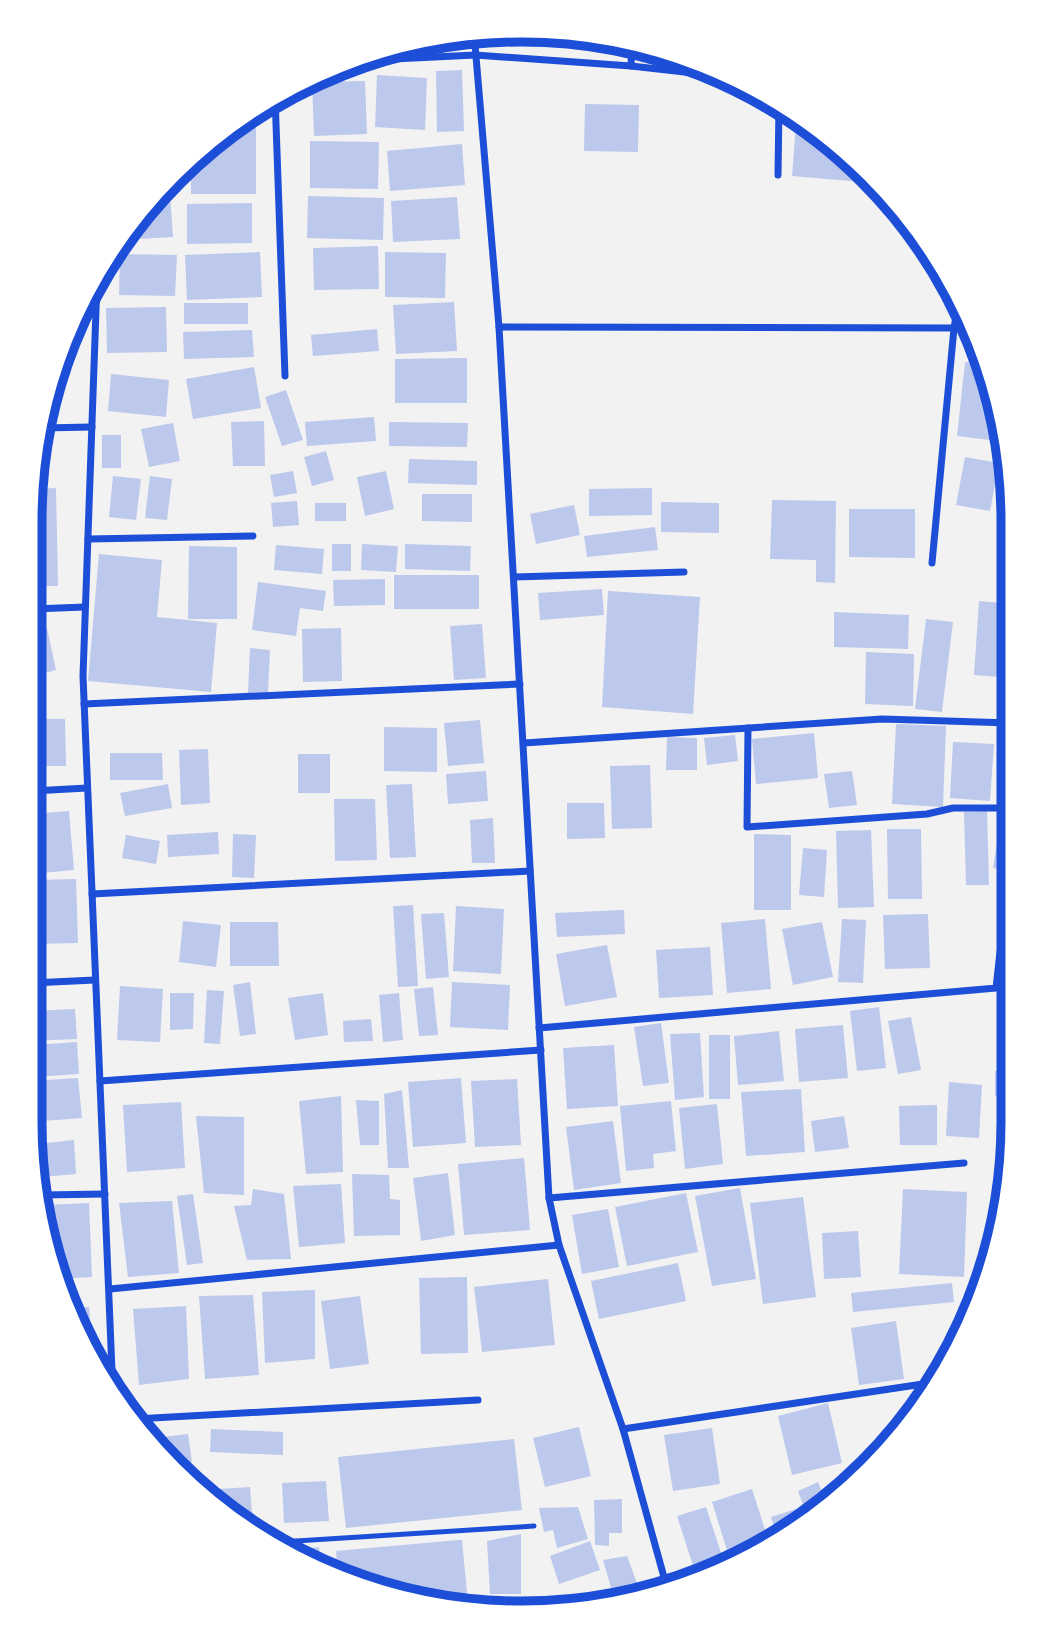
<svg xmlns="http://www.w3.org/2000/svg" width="1043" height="1643" font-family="Ubuntu,sans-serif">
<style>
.building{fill:#bdc9ec}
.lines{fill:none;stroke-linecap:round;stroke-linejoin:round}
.service{stroke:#1d4ed8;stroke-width:5}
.minor{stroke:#1d4ed8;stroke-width:7}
.rim{fill:none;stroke:#1d4ed8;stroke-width:9}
</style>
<rect width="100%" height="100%" fill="#f2f2f2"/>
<g class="building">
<polygon points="433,40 433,47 399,49 399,48"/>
<polygon points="462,70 464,131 437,132 436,71"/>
<polygon points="377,75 427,78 425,130 375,127"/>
<polygon points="365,81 367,134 314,136 312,82"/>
<polygon points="585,104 639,105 638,152 584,151"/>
<polygon points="256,110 256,194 191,194 191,159"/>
<polygon points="796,124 810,125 821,132 863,171 862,182 792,176"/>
<polygon points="310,141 379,142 378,189 310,188"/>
<polygon points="462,144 465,185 390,191 387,151"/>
<polygon points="182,168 182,181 169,182"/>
<polygon points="170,194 173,237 121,240 132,222 157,195"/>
<polygon points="308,196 384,198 383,240 307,238"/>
<polygon points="457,197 460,239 393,242 391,201"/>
<polygon points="252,203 252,243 187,244 187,204"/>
<polygon points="378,246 379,289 314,290 313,248"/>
<polygon points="260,252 262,297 187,300 185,255"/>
<polygon points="385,252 446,253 445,298 385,297"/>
<polygon points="120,254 177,255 175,296 119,295"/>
<polygon points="454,302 457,351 396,354 393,305"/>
<rect x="184" y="303" width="64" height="21"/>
<polygon points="166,307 167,352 107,353 106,308"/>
<polygon points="377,329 379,351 313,356 311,335"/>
<polygon points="252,330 254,357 184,359 183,332"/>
<polygon points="467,358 467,403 395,403 395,359"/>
<polygon points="965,362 985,364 996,394 1000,418 998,441 957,436"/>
<polygon points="254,367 261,408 193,419 186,379"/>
<polygon points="111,374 169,380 166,417 108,411"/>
<polygon points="286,390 303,440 282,446 265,397"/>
<polygon points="374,417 376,441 307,446 305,422"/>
<polygon points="264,421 265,466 233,466 231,422"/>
<polygon points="389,422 468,423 467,447 389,446"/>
<polygon points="173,423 180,461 149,467 141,429"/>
<rect x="102" y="435" width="19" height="33"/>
<polygon points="326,451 334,480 312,486 304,457"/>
<polygon points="965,457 999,463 990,511 956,505"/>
<polygon points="409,459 477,461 477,485 408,483"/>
<polygon points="293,471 297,493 274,497 270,475"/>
<polygon points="386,471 394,509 365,516 357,477"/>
<polygon points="1009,474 1012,489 1012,512 1007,512"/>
<polygon points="113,476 141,479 136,520 109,517"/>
<polygon points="150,476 172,479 167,520 145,518"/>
<polygon points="56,488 58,586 33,586 34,489"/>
<polygon points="652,488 652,515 589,516 589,489"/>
<polygon points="422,494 472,494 472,522 422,521"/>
<polygon points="772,500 836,501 835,583 816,582 816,560 770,559"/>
<polygon points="297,501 299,525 273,527 271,503"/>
<polygon points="661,502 719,503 719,533 661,532"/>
<rect x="315" y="503" width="31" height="18"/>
<polygon points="574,505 580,535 536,544 530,514"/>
<polygon points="849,509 915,509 915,558 849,557"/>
<polygon points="655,527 658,550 587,557 584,536"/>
<rect x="332" y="544" width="19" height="27"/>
<polygon points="362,544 398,546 396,572 361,570"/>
<polygon points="405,544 471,546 470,571 405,569"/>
<polygon points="276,545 324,549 322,574 274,570"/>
<polygon points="189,546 237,547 237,619 188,619"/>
<polygon points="99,554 162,560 157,617 217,623 211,692 88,681"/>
<rect x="394" y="575" width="85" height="34"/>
<polygon points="385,579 385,605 334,606 333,580"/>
<polygon points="258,582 326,591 323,611 300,608 296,636 252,630"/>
<polygon points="602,589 604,615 540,620 538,593"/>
<polygon points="608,591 700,597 693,714 602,707"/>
<polygon points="979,601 1012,604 1011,651 1001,650 999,677 974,675"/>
<polygon points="834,612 909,615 908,649 834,647"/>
<polygon points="926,619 953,622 942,712 915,709"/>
<polygon points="482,624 486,678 454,680 450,626"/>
<polygon points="47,628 56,670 33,676 33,631"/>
<polygon points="341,628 342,681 303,682 302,629"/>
<polygon points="250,648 270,650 268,694 248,693"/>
<polygon points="866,652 914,654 913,706 865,704"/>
<polygon points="32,719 65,719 66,766 32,766"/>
<polygon points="480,720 484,763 448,766 444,723"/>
<polygon points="896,724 946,726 943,807 892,804"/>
<polygon points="384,727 437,728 437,772 384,771"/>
<polygon points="814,733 818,778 756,784 752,739"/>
<polygon points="735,735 738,761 707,765 704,738"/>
<polygon points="667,737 697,738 697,770 666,770"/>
<polygon points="953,742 994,744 990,801 950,798"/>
<rect x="1002" y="742" width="9" height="46"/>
<polygon points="208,749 210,803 181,805 179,750"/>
<polygon points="110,753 162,753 163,780 110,780"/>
<rect x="298" y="754" width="32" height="39"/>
<polygon points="650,765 652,828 612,829 610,766"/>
<polygon points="486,771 488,801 448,804 446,774"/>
<polygon points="852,771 857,805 829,808 824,774"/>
<polygon points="168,784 172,808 125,816 120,793"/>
<polygon points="412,784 416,857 390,858 386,785"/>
<polygon points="334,799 375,799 377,860 335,861"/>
<polygon points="567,803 604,803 605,838 567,839"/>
<polygon points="69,811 74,870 31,874 32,814"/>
<polygon points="987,811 989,885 966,885 964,812"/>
<polygon points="1001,817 1011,819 1010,870 993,868"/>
<polygon points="493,818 495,863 472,863 470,820"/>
<polygon points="887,829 921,829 922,899 888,899"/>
<polygon points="871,830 874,907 838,908 836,831"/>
<polygon points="218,832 219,854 168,857 167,835"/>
<polygon points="233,834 256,835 254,878 232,877"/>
<polygon points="754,834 791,835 791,910 754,910"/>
<polygon points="126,835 160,841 156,864 122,858"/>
<polygon points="803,848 827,850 824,897 799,895"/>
<polygon points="76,879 78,943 32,944 31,880"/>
<polygon points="413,905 418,986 398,987 393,906"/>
<polygon points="456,906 504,909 501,974 453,971"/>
<polygon points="624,910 625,934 557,937 555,913"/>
<polygon points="444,913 449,977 426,979 421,914"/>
<polygon points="928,914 930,968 885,969 883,915"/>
<polygon points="765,919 771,989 727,993 721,923"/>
<polygon points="842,919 866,920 863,983 838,982"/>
<polygon points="183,921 221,925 216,967 179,962"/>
<polygon points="230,922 278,922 279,966 230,966"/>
<polygon points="822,922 833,977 793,985 782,929"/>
<polygon points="607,945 617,997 565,1006 556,954"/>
<polygon points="710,947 713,995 659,998 656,950"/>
<polygon points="250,982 256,1034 240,1036 233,985"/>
<polygon points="452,982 510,985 508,1030 450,1027"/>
<polygon points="120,986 163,989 160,1042 117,1040"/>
<polygon points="433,987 438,1035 419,1036 414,989"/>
<polygon points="207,990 224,991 220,1044 204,1043"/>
<polygon points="170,993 194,993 193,1029 170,1030"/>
<polygon points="323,993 328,1035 295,1040 288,998"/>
<polygon points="399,993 403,1040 383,1042 379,995"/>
<polygon points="879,1007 886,1068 857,1071 850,1011"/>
<polygon points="75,1009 77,1039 32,1041 31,1011"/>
<polygon points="911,1017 921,1070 898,1074 888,1021"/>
<polygon points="371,1019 373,1041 344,1042 343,1021"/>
<polygon points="661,1023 669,1083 643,1086 634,1027"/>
<polygon points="843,1025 848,1078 799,1082 795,1029"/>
<polygon points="779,1031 784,1081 738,1085 734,1036"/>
<polygon points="700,1033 704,1097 675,1100 670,1034"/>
<rect x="709" y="1035" width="21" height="64"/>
<polygon points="77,1042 79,1074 34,1077 32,1045"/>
<polygon points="614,1045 618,1106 567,1109 563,1048"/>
<polygon points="995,1071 1010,1071 1009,1096 995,1096"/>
<polygon points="78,1078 82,1118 30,1122 30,1081"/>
<polygon points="461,1078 466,1143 413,1147 408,1082"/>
<polygon points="517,1079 521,1145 475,1147 471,1081"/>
<polygon points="949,1082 982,1085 979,1138 946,1136"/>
<polygon points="801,1089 805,1152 746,1156 741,1092"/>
<polygon points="402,1090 409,1168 388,1168 384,1094"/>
<polygon points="341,1096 343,1172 306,1174 299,1101"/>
<polygon points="356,1100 379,1101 379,1145 360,1145"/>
<polygon points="671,1101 676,1151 653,1154 654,1168 626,1171 620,1106"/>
<polygon points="181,1102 185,1168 127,1172 123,1105"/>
<polygon points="717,1104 723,1164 685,1169 679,1108"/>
<polygon points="937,1105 937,1145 900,1145 899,1106"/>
<polygon points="196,1116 244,1117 244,1195 204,1193"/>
<polygon points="844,1116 849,1148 815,1152 811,1121"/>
<polygon points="613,1121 621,1183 574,1190 566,1127"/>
<polygon points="74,1140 76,1174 41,1177 37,1144"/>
<polygon points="524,1158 530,1230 464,1235 458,1164"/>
<polygon points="448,1173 455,1235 421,1241 413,1178"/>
<polygon points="352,1174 389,1175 390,1199 400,1200 400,1235 354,1236"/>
<polygon points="341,1184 345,1243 299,1247 293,1186"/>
<polygon points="740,1188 756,1279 712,1286 695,1196"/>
<polygon points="253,1189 284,1194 291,1259 247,1260 234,1206 251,1205"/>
<polygon points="903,1189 967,1192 964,1277 899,1274"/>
<polygon points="686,1193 698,1252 627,1266 615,1207"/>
<polygon points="193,1194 203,1263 187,1265 177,1196"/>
<polygon points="803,1197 816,1297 763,1304 750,1203"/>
<polygon points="172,1201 179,1273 128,1277 119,1203"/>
<polygon points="89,1203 92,1277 56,1279 44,1205"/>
<polygon points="608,1209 619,1267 582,1274 572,1215"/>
<polygon points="858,1231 861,1277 824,1279 822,1233"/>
<polygon points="994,1243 987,1268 984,1244"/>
<polygon points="678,1263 686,1301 599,1319 591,1281"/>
<polygon points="467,1277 468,1353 421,1354 419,1278"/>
<polygon points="548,1279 555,1345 482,1352 474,1287"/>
<polygon points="952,1283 954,1302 853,1312 851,1293"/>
<polygon points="315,1290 315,1359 265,1363 262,1292"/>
<polygon points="253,1295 259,1375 205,1379 199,1296"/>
<polygon points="360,1296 369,1364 330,1369 321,1301"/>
<polygon points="186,1306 189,1379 139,1385 133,1309"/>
<polygon points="89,1307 93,1354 92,1354 70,1308"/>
<polygon points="896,1321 904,1379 859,1385 851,1328"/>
<polygon points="828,1403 842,1463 792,1475 778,1416"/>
<polygon points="579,1427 591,1476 545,1487 533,1438"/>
<polygon points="712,1428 720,1484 673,1491 664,1435"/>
<polygon points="211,1429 283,1432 283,1455 210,1452"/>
<polygon points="188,1434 192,1462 177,1463 153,1438"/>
<polygon points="514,1439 522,1510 346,1528 338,1457"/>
<polygon points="326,1481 329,1521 284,1523 282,1483"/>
<polygon points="818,1482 826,1501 808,1518 798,1491"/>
<polygon points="250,1487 253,1528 222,1511 202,1490"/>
<polygon points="752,1489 769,1542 730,1560 712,1502"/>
<polygon points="622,1499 622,1533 609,1533 609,1546 595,1545 594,1500"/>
<polygon points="578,1507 588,1539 557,1548 553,1530 544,1532 539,1508"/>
<polygon points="706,1507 724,1562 696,1575 677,1516"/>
<polygon points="796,1509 801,1524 795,1530 777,1538 771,1517"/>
<polygon points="521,1534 521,1594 490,1594 487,1541"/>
<polygon points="458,1540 462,1540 468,1604 363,1587 338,1573 336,1551"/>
<polygon points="590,1541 600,1570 559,1584 550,1556"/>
<polygon points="319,1547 321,1565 294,1550"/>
<polygon points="627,1556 642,1597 615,1601 603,1560"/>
</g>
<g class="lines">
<polyline class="service" points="280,1542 534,1526"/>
<g class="minor">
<polyline points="474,33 499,327 549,1198 559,1245 623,1429 667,1588"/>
<polyline points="353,61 475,55 631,66 729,77"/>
<polyline points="631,66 632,44"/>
<polyline points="275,96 285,376"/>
<polyline points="778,175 779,105"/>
<polyline points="97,282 83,676 113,1395"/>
<polyline points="499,327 954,328 972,330"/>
<polyline points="42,428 92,427"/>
<polyline points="88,539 253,536"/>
<polyline points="932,563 954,328 959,299"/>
<polyline points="514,577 684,572"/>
<polyline points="33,609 85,607"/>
<polyline points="84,704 520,684"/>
<polyline points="748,728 747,827 927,814 953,808 1011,808"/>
<polyline points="524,743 882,719 1011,723"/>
<polyline points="32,791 87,788"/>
<polyline points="92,894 530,871"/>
<polyline points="31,983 95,980"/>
<polyline points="539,1028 996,988 1000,952 1010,942"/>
<polyline points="100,1081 541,1050"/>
<polyline points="42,1195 105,1194"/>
<polyline points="549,1198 964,1163"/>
<polyline points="110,1289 559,1245"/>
<polyline points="135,1419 478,1400"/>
<polyline points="623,1429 923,1384"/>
</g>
</g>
<path d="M0 0H1043V1643H0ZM521 42H522A479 479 0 0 1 1001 521V1122A479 479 0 0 1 522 1601H521A479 479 0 0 1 42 1122V521A479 479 0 0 1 521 42Z" fill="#fff" fill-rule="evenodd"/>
<path class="rim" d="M521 42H522A479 479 0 0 1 1001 521V1122A479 479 0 0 1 522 1601H521A479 479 0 0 1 42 1122V521A479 479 0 0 1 521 42Z"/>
</svg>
